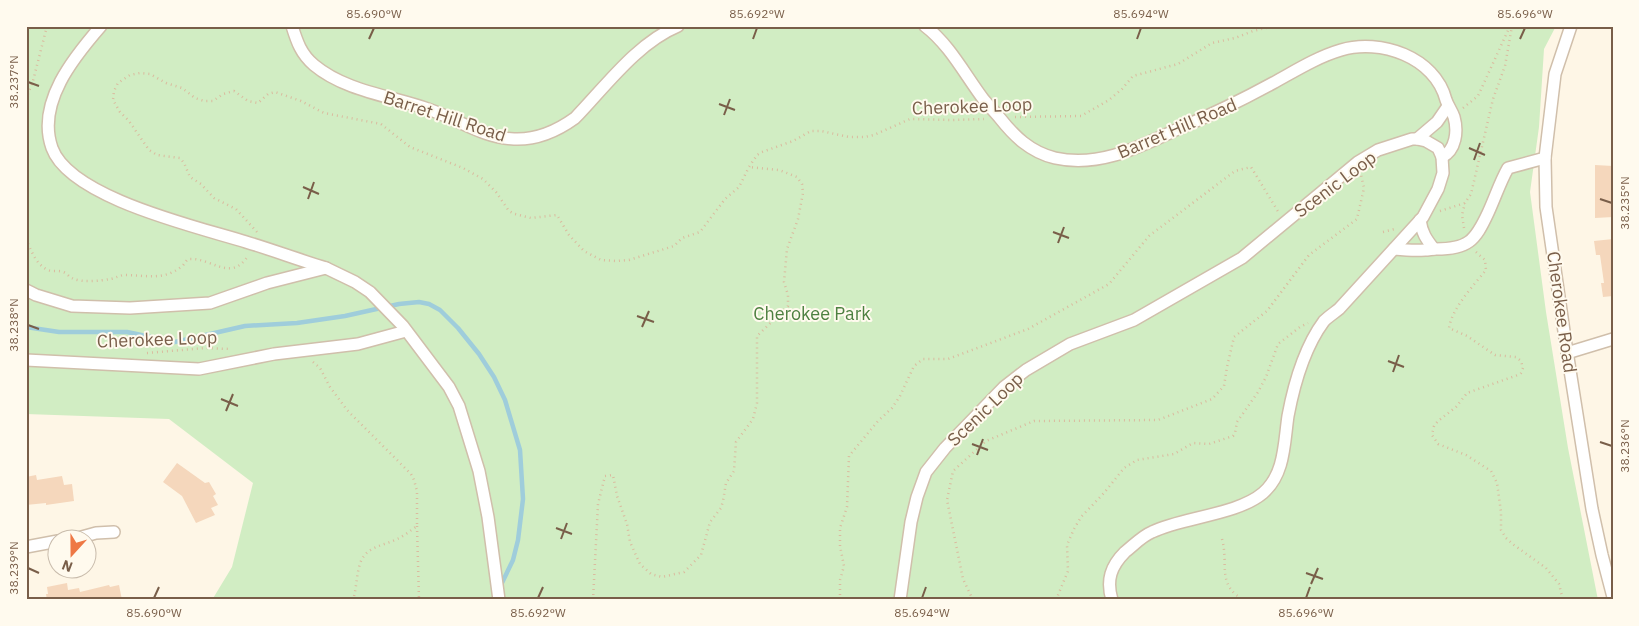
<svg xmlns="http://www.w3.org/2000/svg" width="1639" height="626" font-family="'IBM Plex Sans',sans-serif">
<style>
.green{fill:#d1edc3}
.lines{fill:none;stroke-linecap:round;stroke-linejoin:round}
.stream{stroke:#9fcddb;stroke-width:4.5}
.building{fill:#f5d7bc}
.minor-casing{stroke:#d0bfab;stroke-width:14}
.path{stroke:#dabb9f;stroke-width:2.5;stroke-dasharray:1 4;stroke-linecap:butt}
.minor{stroke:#fff;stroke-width:11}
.ticks{fill:none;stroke:#795e49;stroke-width:2}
.labels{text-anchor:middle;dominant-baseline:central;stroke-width:4;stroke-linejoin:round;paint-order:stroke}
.street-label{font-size:18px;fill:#795e49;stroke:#fffaee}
.park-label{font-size:18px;fill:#4d8040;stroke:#fffaee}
.neatline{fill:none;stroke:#795e49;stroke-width:2}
.ticks-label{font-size:12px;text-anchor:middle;fill:#795e49}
</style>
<rect width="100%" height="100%" fill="#fef6e6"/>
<polygon class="green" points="26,26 1556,26 1544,49 1539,127 1530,192 1546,312 1568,448 1598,600 212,600 232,567 253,483 169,419 26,414"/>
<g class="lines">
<polyline class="stream" points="26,327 59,332 127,332 175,342 245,326 297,323 345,316 399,304 419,302 429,304 440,310 458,328 479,354 494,377 505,400 520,450 523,499 518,540 513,560 500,587"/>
</g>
<g class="building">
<polygon points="1595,165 1613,166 1613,217 1595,218"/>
<polygon points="1613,239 1613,296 1603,297 1601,283 1604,283 1600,255 1596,255 1594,241"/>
<polygon points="177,463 205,483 209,482 216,494 213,496 218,505 211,508 215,515 196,523 182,496 163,482"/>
<polygon points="36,475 37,480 62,476 64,485 72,484 74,501 46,505 46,503 26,505 26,477"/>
<polygon points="67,583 68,590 79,588 80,592 109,585 110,587 119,585 122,600 47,600 46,594 48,594 47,587"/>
</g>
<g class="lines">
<g class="minor-casing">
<g id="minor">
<path d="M 101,26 C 74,57 36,103 52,148 C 70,198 198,227 246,242 C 273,250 299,260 326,268 L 355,282 L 370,292 L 403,326 L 449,387 L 459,406 L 479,471 L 488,517 L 499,600"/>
<path d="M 292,26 C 297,42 301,54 314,65 C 345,91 391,96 428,109 C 457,119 484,138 514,139 C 536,140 557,131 575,118 C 605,87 637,43 678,26"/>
<path d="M 925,26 C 950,45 965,75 984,100 C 989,106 994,111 999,117 C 1014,136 1030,152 1055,158 C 1099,168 1139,147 1178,129 C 1211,115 1242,100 1273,83 C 1295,71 1317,57 1341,50 C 1380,38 1435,57 1446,100 C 1448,106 1452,111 1454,117 C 1458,131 1456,150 1442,157"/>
<polyline points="1571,26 1555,74 1545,158 1546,207 1566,345 1592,509 1602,555 1613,597"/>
<polyline points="1417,139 1437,122 1448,106"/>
<path d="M 1420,220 C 1422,233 1426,239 1434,249"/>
<path d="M 1394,249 C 1404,250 1415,251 1425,250 C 1429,250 1432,249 1436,249 C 1468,249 1475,241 1488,213 C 1495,198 1500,182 1508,168 L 1545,158"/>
<polyline points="26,290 36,295 72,306 130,308 210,303 267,283 326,268"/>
<polyline points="1567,353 1613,339"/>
<polyline points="26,360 199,369 274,354 358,344 406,331"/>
<polyline points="78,538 96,533 114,532"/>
<polyline points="26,547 58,541"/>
<path d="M 900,600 L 911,522 L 917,497 L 926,472 L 945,448 L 1004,387 L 1026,370 L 1070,344 L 1134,320 L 1242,258 L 1358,162 L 1378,150 L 1412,139 L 1417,139 L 1426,141 L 1438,148 L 1442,157 L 1443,173 L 1438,189 L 1423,217 L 1339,309 C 1334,313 1328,317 1324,321 C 1304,348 1294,384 1288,416 C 1284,443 1285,474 1263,493 C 1237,515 1183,517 1152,532 C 1142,536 1134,545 1125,552 C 1111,566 1106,580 1112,600"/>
</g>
</g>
<g class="path">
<polyline points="26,99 33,81 47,26"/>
<polyline points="1463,108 1478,96 1510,26"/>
<polyline points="1015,117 1081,116 1109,100 1122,89 1133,76 1178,64 1212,43 1235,38 1253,31 1274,26"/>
<polyline points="1440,211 1465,203 1471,194 1493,99 1505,66 1512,26"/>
<polyline points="1464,228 1462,215 1465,203"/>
<polyline points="257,232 236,209 214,198 201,184 190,177 184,163 180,158 157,155 149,150 129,121 120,112 113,100 114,91 118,83 130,75 140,73 150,74 166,83 182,88 195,98 204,101 213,101 223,94 234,91 248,101 258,103 268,94 275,92 301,101 324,113 381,124 410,147 463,168 483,179 496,192 509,211 515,214 531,218 557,215 569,235 584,251 601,260 616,261 629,260 674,246 682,238 700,232 725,199 739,187 749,167 757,155 762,152 793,141 811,131 821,131 849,137 865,137 874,135 910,119 951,120 984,119"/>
<polyline points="1383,232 1395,229"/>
<path d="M 26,239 C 31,250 36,265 48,270 C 53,272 58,270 63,272 C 67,273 69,277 72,278 C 82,283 100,281 110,279 C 116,278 120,275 125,275 C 145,275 163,281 181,267 C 184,265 185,262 188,259 C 212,257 230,283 248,256"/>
<path d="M 1476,252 L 1485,260 L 1486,270 C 1474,285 1452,308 1449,328 L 1467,336 L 1495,355 L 1516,357 L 1521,361 L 1523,368 L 1521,373 L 1518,375 L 1467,393 L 1456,407 L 1438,421 L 1434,426 L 1432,435 L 1438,444 L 1466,455 L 1491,471 L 1497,483 L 1501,512 L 1501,530 L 1506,538 L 1514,545 L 1546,568 L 1559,584 L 1563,600"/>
<polyline points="147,353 205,348 231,349"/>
<path d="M 313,362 L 320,368 L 330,387 L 347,410 L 411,474 L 414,480 L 417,491 L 417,526 C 410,531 404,536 397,539 C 383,546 368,546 361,561 C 356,574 357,587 353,600"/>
<polyline points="417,526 419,600"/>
<path d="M 1222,539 C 1229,564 1216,585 1244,600"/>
<polyline points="593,600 598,504 605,476 613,475 617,496 627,524 630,542 640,564 651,574 662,577 684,572 701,555 710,522 721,508 723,501 726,483 734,471 736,442 753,419 757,403 757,336 788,306 788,295 784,282 787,249 798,219 803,193 802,184 797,177 779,170 749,167"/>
<polyline points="840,600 840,580 844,566 840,546 840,528 847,507 849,456 878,421 892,408 900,396 914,366 923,359 948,359 1028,329 1109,284 1149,236 1235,171 1251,167 1279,213"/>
<polyline points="973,600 963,579 947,500 953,471 986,441 1034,421 1158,420 1212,399 1224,386 1227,367 1234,337 1267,311 1309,255 1357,219 1364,188 1361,175"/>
<polyline points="1056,600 1068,571 1067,545 1074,529 1081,517 1104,493 1124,468 1137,460 1174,454 1193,443 1209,444 1233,436 1235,433 1237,422 1258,392 1266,377 1278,344 1300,327 1308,323"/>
</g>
<use href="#minor" class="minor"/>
</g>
<path class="ticks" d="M 369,39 L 374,28M 753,39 L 757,28M 1137,39 L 1141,28M 1520,39 L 1525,28M 28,82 L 39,86M 719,104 L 735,110M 724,115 L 730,99M 1469,148 L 1485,155M 1474,160 L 1480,143M 303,187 L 319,194M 308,199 L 314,182M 1600,199 L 1612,203M 1053,232 L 1069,238M 1058,243 L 1064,227M 637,316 L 654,322M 28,325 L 39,329M 642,327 L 649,311M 1388,361 L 1404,367M 1393,372 L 1399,355M 221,399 L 238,406M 226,411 L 233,394M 1600,442 L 1612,446M 972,444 L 988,450M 977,455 L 983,439M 556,528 L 572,534M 561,539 L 567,523M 28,568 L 39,573M 1306,573 L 1323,579M 1311,584 L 1318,568M 154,598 L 159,587M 538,598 L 543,587M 922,598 L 926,587M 1306,598 L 1310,587"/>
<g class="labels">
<g class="street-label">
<text transform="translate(972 106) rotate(-2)">Cherokee Loop</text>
<text transform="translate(445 116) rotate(18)">Barret Hill Road</text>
<text transform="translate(1177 128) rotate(-23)">Barret Hill Road</text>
<text transform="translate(1335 184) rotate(-37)">Scenic Loop</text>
<text transform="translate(1562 312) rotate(82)">Cherokee Road</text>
<text transform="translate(157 339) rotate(-2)">Cherokee Loop</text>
<text transform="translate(985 409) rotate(-44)">Scenic Loop</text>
</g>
<g class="park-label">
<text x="812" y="313">Cherokee Park</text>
</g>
</g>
<rect width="1639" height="626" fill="none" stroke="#fffaee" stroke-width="55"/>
<g transform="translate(72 554) rotate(201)"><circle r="24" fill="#fffaee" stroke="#c9bcac"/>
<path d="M0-4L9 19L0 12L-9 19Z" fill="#ee7845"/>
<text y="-8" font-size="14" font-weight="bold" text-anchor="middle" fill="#795e49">N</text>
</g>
<rect x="28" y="28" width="1584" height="570" class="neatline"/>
<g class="ticks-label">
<text x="374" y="18">85.690°W</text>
<text x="757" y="18">85.692°W</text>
<text x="1141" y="18">85.694°W</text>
<text x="1525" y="18">85.696°W</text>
<text transform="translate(14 82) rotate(-90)" y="4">38.237°N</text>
<text transform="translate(1625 203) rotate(-90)" y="4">38.235°N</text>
<text transform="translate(14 325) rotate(-90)" y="4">38.238°N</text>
<text transform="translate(1625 446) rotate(-90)" y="4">38.236°N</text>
<text transform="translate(14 568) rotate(-90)" y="4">38.239°N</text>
<text x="154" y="617">85.690°W</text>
<text x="538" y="617">85.692°W</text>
<text x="922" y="617">85.694°W</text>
<text x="1306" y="617">85.696°W</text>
</g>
</svg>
